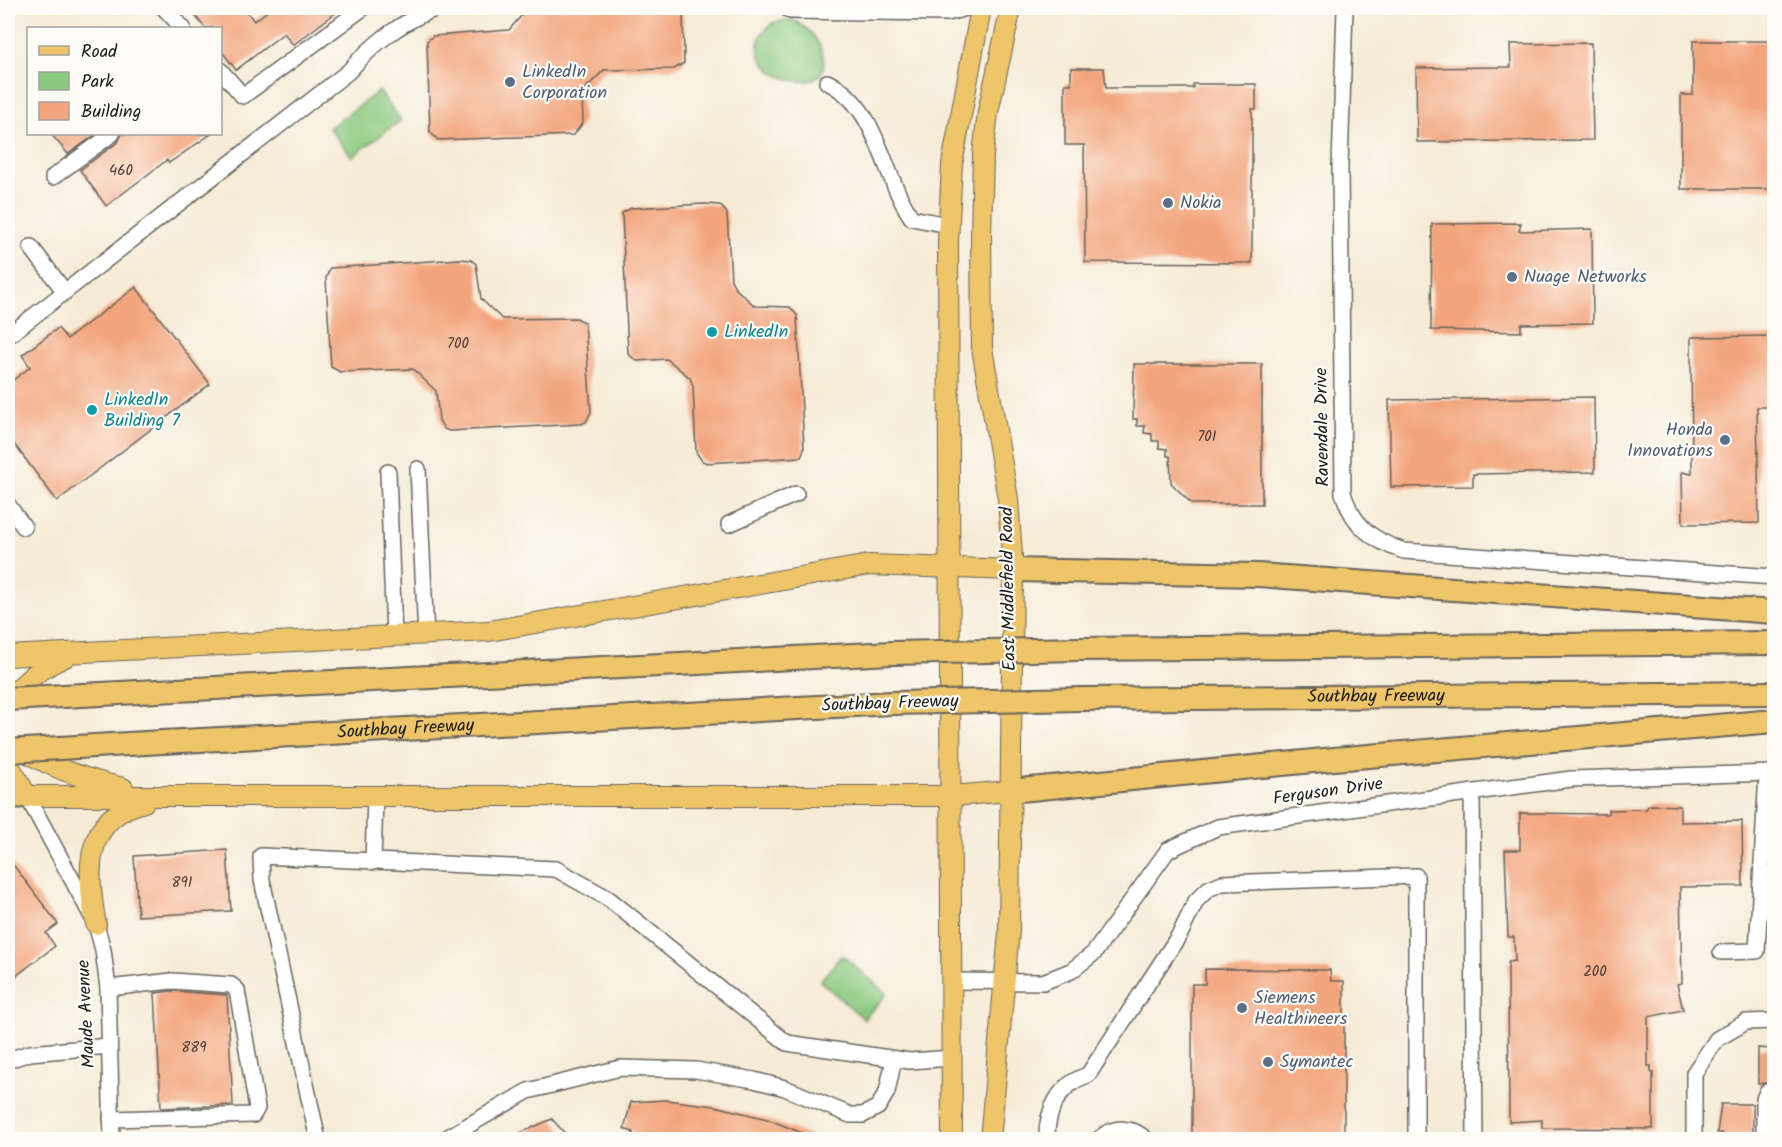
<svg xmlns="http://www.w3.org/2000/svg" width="1782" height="1147" font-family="Kalam,sans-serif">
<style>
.green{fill:#8bc97f;stroke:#54724e;stroke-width:1.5}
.building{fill:#f3a57d}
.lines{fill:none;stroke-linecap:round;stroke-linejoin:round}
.minor-casing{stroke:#68645d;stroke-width:18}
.major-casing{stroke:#68645d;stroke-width:22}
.highway-casing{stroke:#68645d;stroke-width:26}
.minor{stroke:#fff;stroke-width:15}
.major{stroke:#eec569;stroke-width:20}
.highway{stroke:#eec569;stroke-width:22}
.highway-bridge-casing{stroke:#68645d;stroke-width:26;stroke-linecap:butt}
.highway-bridge{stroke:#eec569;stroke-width:22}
.service-dot{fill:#5c6f8a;stroke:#fdfcf7;stroke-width:2}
.culture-dot{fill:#0f9aa8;stroke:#fdfcf7;stroke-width:2}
.labels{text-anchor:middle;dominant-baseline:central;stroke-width:4.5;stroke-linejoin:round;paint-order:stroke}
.number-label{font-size:15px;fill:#523e34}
.service-label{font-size:18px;fill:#4e5e75;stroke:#fdfcf7;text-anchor:start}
.culture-label{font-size:18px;fill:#0d838f;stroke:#fdfcf7;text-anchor:start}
.street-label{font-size:18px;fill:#1c1c1c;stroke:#fdfcf7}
</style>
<rect width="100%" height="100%" fill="#fdfcf7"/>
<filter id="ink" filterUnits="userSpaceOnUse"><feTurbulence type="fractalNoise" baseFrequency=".0167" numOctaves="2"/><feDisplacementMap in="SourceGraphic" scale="12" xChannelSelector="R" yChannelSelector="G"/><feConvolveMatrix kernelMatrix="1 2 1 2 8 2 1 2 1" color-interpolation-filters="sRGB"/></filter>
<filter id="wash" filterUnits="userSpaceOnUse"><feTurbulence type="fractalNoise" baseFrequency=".008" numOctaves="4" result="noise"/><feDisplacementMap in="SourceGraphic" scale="24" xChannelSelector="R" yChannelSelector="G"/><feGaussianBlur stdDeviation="1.35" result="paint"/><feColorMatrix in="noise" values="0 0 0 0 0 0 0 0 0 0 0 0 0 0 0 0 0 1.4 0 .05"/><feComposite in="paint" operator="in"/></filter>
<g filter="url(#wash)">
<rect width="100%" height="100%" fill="#f6ebd6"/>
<g class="green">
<path d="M 792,19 C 808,29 819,37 823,56 C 833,102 745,79 760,37 C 762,32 769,27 772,23 Z"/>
<polygon points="379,91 401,120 352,157 329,128"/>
<polygon points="842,955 887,994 864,1019 820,981"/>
</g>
<g id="blocks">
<g class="building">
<polygon points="189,8 244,8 254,21 272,8 342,8 293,45 284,33 236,70 220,49 220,28 205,28"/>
<polygon points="528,8 683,8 684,63 674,69 604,70 584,90 582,98 583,122 574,135 438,140 430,132 427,41 433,36 509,30"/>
<polygon points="1693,41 1774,41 1774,189 1681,189 1681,95 1693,95"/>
<polygon points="1591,43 1593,140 1417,142 1416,68 1511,67 1510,44"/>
<polygon points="1071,68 1104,68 1106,88 1193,88 1193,84 1256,84 1256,109 1252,109 1252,263 1085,262 1084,145 1065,145 1065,84 1071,84"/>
<polygon points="51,134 96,134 68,154"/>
<polygon points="122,134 211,134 169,163 167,160 106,206 80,170 118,142"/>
<polygon points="704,204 720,205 727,213 731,280 736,289 755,306 790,307 797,315 804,449 801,457 707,463 702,461 696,452 693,386 690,378 667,359 637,361 628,354 622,213 631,208"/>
<polygon points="1521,223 1519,231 1592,229 1593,323 1521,324 1521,332 1431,330 1432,224"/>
<polygon points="460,259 471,260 476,264 481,299 502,319 577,318 585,323 591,412 586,422 581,424 449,431 444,429 439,420 436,391 413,369 340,372 331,367 326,278 330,268"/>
<polygon points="136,287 210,384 57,501 8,436 8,384 30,367 22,355 58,328 67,339"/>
<polygon points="1774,336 1774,407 1757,407 1759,523 1683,524 1682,472 1692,474 1691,337"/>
<polygon points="1134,364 1262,364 1262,504 1192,504 1171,483 1170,456 1167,456 1167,449 1159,448 1159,441 1152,441 1152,434 1144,433 1145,426 1137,426 1137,419 1133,419"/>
<polygon points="1594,397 1595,472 1473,474 1473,486 1391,487 1389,400"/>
<polygon points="1649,805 1680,806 1680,822 1742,821 1743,886 1680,887 1682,983 1677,984 1683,1010 1648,1017 1648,1066 1651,1066 1651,1072 1653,1073 1653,1129 1542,1128 1542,1120 1509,1122 1508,962 1515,961 1514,937 1508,937 1505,850 1520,850 1520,813 1608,814 1608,810 1646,809"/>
<polygon points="227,850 231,911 138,916 134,856"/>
<polygon points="8,858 58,924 46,933 55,946 8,982"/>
<polygon points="1205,969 1330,970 1331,981 1344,981 1344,1140 1192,1140 1192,984 1205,984"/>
<polygon points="172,991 227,995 233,1105 161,1108 155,993"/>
<polygon points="1758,1048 1774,1049 1774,1082 1758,1084"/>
<polygon points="666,1100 715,1106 767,1119 820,1140 631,1140 633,1132 624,1129 631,1102"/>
<polygon points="1721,1104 1753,1104 1753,1140 1722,1140 1722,1133 1717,1133"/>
<polygon points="552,1119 571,1140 504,1140"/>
</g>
</g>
</g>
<g filter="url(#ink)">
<use href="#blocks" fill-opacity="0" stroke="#68645d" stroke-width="1.5"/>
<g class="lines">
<g class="minor-casing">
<g id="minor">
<polyline points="164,8 183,28"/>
<polyline points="786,8 791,11 947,13 966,8"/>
<path d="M 1345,8 L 1340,166 L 1343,493 C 1353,526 1373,541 1404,551 L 1774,577"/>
<polyline points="220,70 243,96 363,8"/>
<path d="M 827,82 C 879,106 882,176 912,218 L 948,225"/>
<polyline points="53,177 112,134"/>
<polyline points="31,247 65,292"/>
<path d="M 8,336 L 348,72 C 374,43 400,22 437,8"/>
<polyline points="418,469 426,636"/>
<polyline points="388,472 394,637"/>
<polyline points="8,505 24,527"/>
<polyline points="729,524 796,494"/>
<polyline points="1472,792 1475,1140"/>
<polyline points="27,796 96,924 103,950 108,988 112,1140"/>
<polyline points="373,862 375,797"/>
<polyline points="1721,952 1757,951 1767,773"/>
<polyline points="952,981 1043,982 1071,971 1094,953 1168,850 1218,827 1571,779 1774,773"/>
<polyline points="108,988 172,981 231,985 237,990 257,1108 253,1115 111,1119"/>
<polyline points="8,1060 30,1053 109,1046"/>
<polyline points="318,1140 262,880 261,856 556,869 609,899 787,1043 910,1061 952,1058"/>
<polyline points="443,1140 528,1091 620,1068 696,1070 754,1080 785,1088 850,1115 863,1115 878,1107 887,1092 894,1059"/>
<path d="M 1047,1140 C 1046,1111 1059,1084 1088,1075 L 1180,934 L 1196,901 L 1208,889 L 1222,883 L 1416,876 L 1416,1140"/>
<path d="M 1098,1140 C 1114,1125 1132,1126 1147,1140"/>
<polyline points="1694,1140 1694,1073 1717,1039 1746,1022 1774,1021"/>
<polyline points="1764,1140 1764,1099 1767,1092 1774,1091"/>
</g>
</g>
<g class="major-casing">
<g id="major">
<polyline points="8,656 489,631 869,565 1013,570"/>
<path d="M 8,701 C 24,681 41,667 65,657"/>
<path d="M 20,748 C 51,768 87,780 123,788"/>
<polyline points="8,764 27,796 952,796 1010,791"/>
<path d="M 96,924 C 86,873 83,817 144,802"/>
<polyline points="952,1140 948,242 952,164 981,8"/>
<polyline points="990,1140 1009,932 1013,570 1008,499 982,348 981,236 983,154 988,112 1011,8"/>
</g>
</g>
<g class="highway-casing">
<g id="highway">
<polyline points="1013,570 1258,575 1774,612"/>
<polyline points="1079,649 1774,643"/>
<polyline points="138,692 892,653"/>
<path id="s1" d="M 1082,699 L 1774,693"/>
<path id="s2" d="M 163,742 L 892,703"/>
<polyline points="1010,791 1334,759 1774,721"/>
<polyline points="8,797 27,796"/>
</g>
</g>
<use href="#minor" class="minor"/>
<use href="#major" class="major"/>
<use href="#highway" class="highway"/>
<g class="highway-bridge-casing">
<g id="highway-bridge">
<polyline points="892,653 1079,649"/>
<polyline points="8,699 138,692"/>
<polyline points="892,703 1082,699"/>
<polyline points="8,751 163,742"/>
</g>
</g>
<use href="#highway-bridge" class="highway-bridge"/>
</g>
</g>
<g class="service-dot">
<circle cx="510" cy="82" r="6"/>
<circle cx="1168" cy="203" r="6"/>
<circle cx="1512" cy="277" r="6"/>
<circle cx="1725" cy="440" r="6"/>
<circle cx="1242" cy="1008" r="6"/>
<circle cx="1268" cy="1062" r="6"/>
</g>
<g class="culture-dot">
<circle cx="712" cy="332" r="6"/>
<circle cx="92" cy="410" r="6"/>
</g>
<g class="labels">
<g class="number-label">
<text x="121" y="171">460</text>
<text x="458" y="344">700</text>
<text x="1207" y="437">701</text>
<text x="182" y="883">891</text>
<text x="1595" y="972">200</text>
<text x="194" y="1048">889</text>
</g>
<g class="service-label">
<text x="522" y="72">LinkedIn<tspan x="522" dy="21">Corporation</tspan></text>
<text x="1180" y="203">Nokia</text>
<text x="1524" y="277">Nuage Networks</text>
<text x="1713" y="430" text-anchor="end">Honda<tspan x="1713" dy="21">Innovations</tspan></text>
<text x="1254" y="998">Siemens<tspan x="1254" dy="21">Healthineers</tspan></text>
<text x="1280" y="1062">Symantec</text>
</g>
<g class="culture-label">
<text x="724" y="332">LinkedIn</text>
<text x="104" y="400">LinkedIn<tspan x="104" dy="21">Building 7</tspan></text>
</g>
<g class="street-label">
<text transform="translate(1323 427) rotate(-91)">Ravendale Drive</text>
<text transform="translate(1009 589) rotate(-91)">East Middlefield Road</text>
<text stroke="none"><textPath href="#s1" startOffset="294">Southbay Freeway</textPath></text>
<text transform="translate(890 704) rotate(-2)">Southbay Freeway</text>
<text stroke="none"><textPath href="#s2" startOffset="243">Southbay Freeway</textPath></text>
<text transform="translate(1328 792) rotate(-8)">Ferguson Drive</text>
<text transform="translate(87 1014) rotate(-93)">Maude Avenue</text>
</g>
</g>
<rect width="1782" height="1147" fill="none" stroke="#fdfcf7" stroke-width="30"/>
<rect x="27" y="27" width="195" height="108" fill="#fdfcf7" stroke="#a3a29f" stroke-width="1.5"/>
<rect x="39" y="46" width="30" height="9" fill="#eec569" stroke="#a3a29f" stroke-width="1.5"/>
<text x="81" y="57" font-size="18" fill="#1c1c1c">Road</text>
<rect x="39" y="72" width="30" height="18" fill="#8bc97f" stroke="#a3a29f" stroke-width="1.5"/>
<text x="81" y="87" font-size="18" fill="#1c1c1c">Park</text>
<rect x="39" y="102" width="30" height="18" fill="#f3a57d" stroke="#a3a29f" stroke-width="1.5"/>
<text x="81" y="117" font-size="18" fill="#1c1c1c">Building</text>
</svg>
